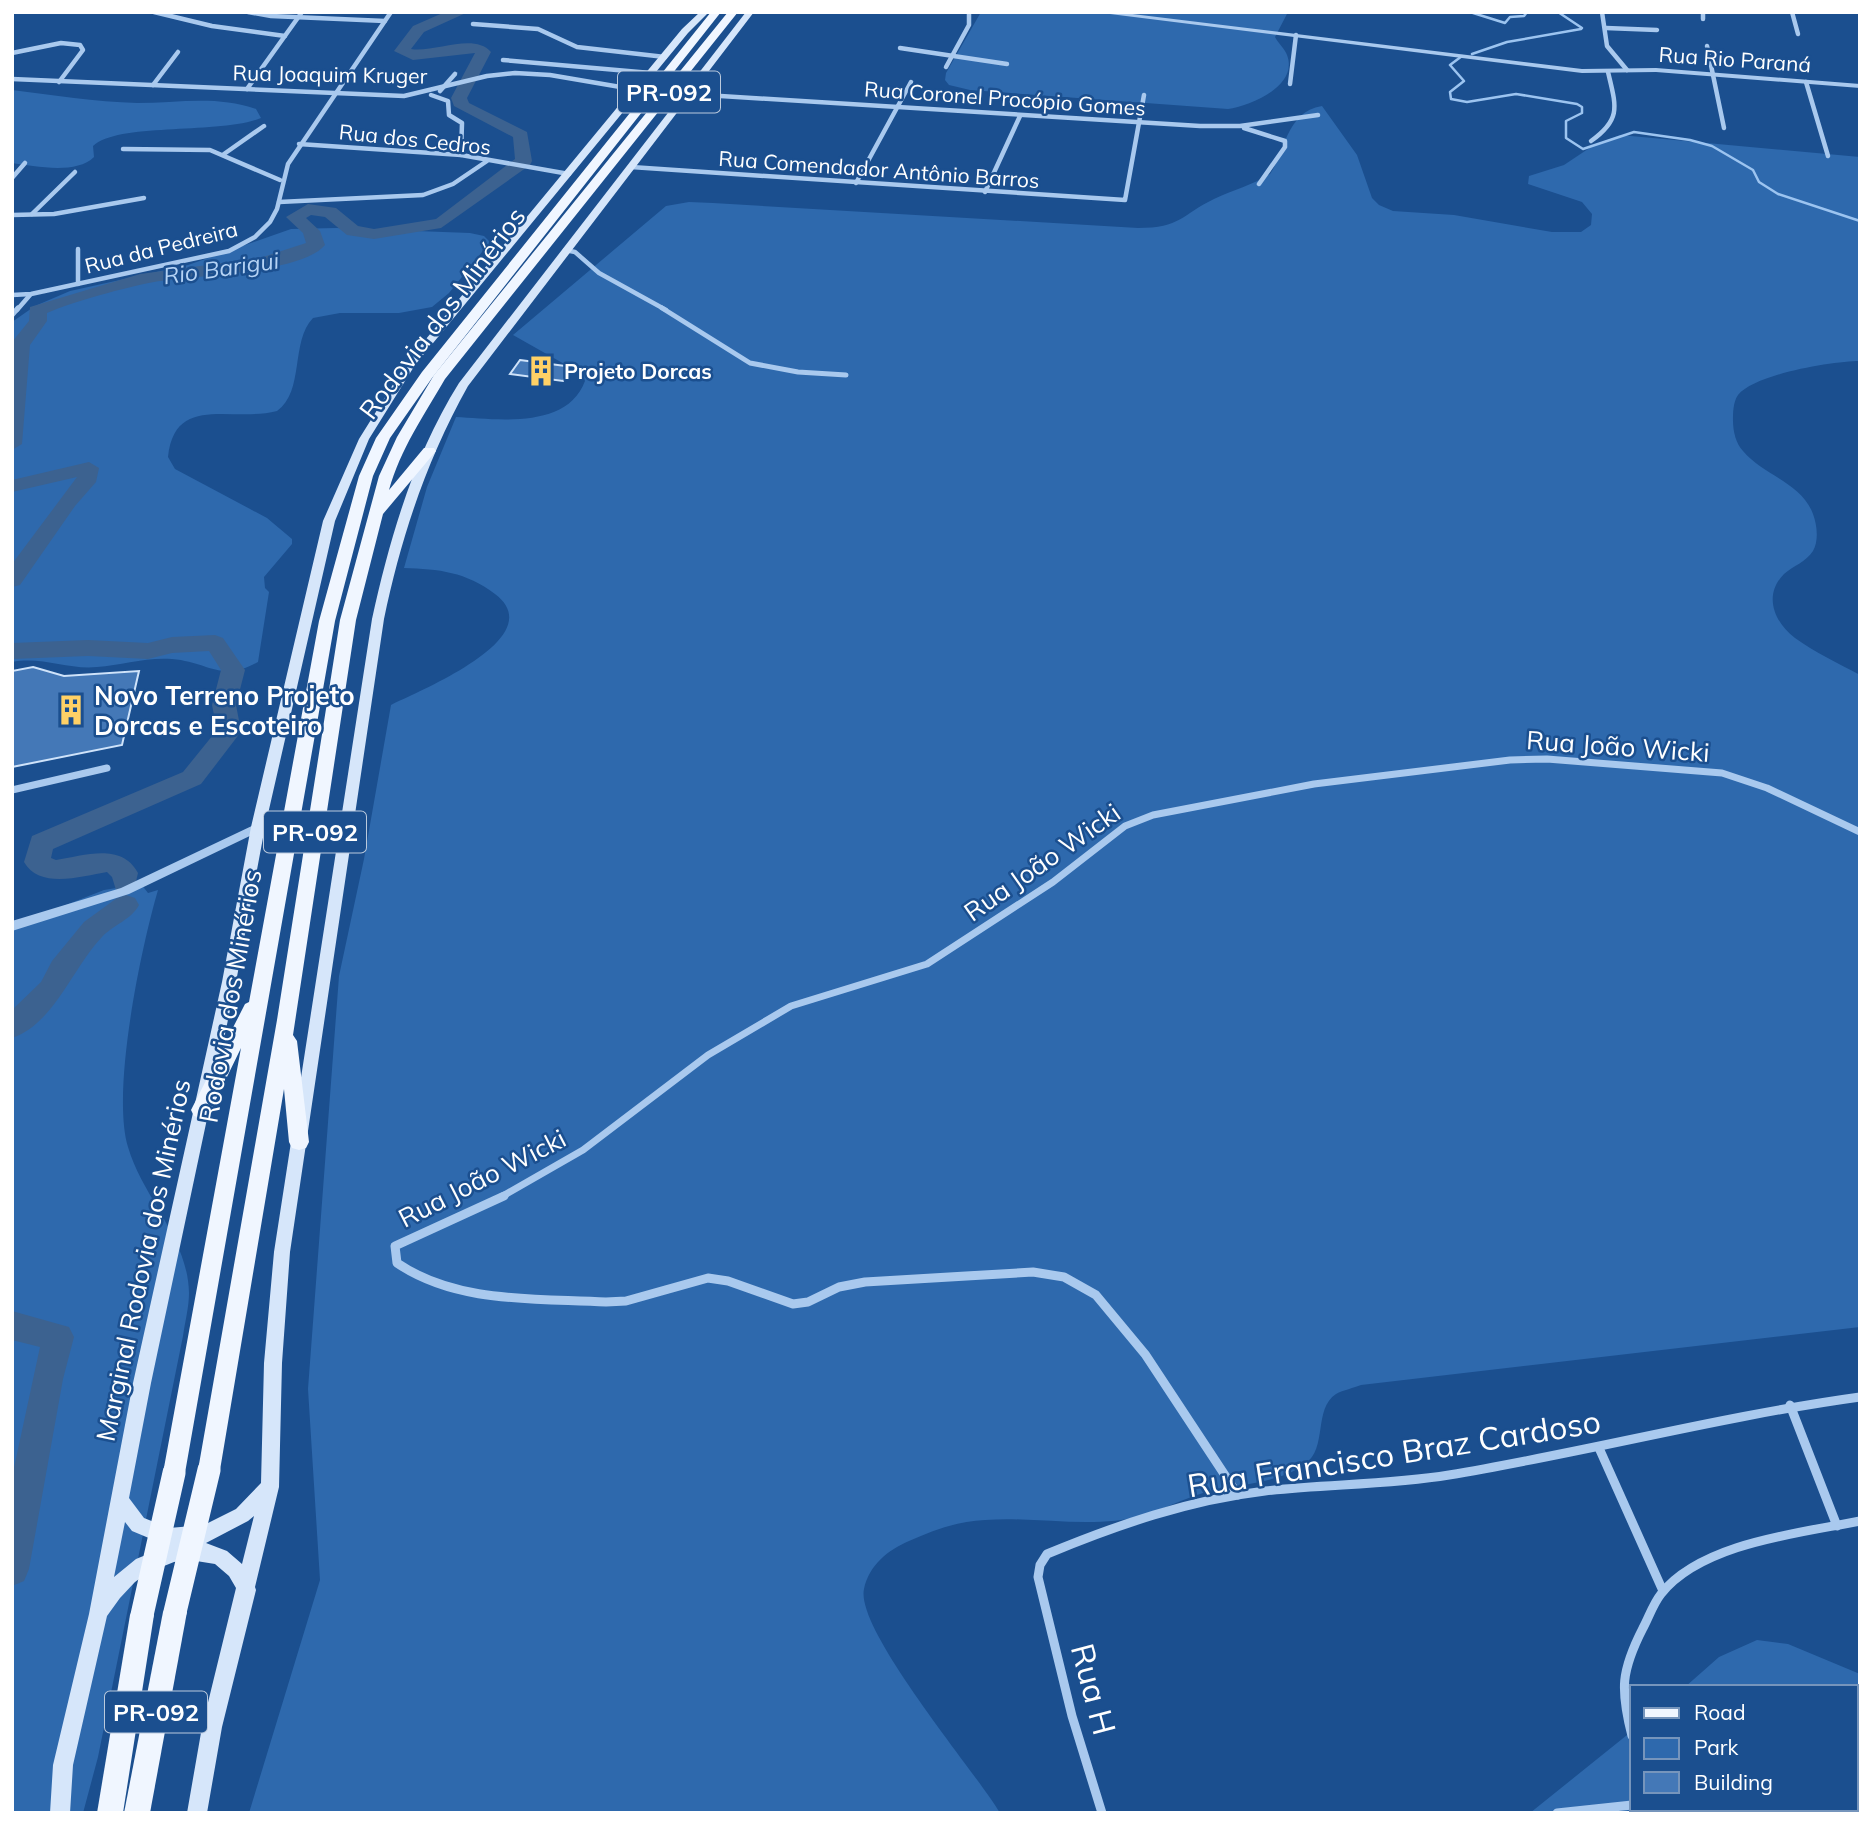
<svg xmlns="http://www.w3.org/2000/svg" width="1872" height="1825" font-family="Mulish,sans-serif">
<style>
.green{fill:#2e69ad}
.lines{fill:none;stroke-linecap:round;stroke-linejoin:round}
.stream{stroke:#9cc4f0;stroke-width:2.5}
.river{fill:#3c6290;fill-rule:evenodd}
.building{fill:#4478b7;stroke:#cfe3fa;stroke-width:2}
.minor-far3{stroke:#a9c9ee;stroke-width:4.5}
.minor-far2{stroke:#a9c9ee;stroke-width:5}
.minor-far1{stroke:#a9c9ee;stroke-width:7}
.minor{stroke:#a9c9ee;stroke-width:9}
.tertiary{fill:#a9c9ee;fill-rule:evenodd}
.secondary{fill:#d6e6fa;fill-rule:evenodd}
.primary{fill:#f0f6ff;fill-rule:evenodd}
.primary-bridge{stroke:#f0f6ff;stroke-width:23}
.labels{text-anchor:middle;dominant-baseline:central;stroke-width:5;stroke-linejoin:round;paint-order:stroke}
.far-street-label{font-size:21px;fill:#fff;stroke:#1b4f8f}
.far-poi-label{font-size:21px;font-weight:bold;fill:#fff;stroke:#1b4f8f;text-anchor:start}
.far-water-label{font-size:23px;font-style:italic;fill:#b5d3f5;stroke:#1b4f8f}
.shield{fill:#1b4f8f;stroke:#bbcadd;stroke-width:2}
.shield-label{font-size:24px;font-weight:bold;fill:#fff}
.street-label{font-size:26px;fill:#fff;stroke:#1b4f8f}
.poi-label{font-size:26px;font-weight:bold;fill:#fff;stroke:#1b4f8f;text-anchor:start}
.near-street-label{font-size:32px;fill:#fff;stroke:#1b4f8f}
</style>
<rect width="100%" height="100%" fill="#1b4f8f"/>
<g class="green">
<path d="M 981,12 L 1288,12 L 1275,37 C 1278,43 1285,49 1287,55 C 1299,86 1250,106 1228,109 L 970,90 L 949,85 L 945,80 L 946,73 Z"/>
<path d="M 12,90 C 53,95 95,102 137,103 C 178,103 216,95 256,109 L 261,118 C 219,135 119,122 93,146 L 94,157 C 76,175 34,166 12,163 Z"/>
<path d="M 1322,106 L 1357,155 L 1372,198 L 1379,205 L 1393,211 L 1454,215 L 1552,232 L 1581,232 L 1591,225 L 1592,214 L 1582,202 L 1528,184 L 1529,176 L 1564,165 L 1594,145 L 1620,135 L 1860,157 L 1860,361 C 1833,361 1755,374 1738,395 C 1733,402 1733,413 1733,421 C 1733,431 1736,444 1743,451 C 1763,475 1802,483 1813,514 C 1817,525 1819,540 1813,551 C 1806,562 1793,566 1784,574 C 1763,595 1774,622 1795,638 C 1814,652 1838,663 1860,675 L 1860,1327 L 1361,1385 C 1354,1388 1343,1390 1336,1394 C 1313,1409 1328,1448 1305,1464 C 1279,1484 1234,1484 1203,1493 C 1183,1499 1164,1509 1144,1515 C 1093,1530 1038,1516 985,1520 C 958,1521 934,1530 909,1541 C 888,1550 869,1565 864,1589 C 855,1630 975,1771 1000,1813 L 249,1813 L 320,1580 L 308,1389 L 339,976 L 364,859 L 391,705 C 421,690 552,637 495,594 C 466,572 439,569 404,568 L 427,487 L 456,417 C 496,419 567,430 585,381 L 582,374 L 513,335 L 666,206 L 689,202 L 713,203 L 1138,228 C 1181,228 1181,215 1214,199 C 1233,190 1253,185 1270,174 C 1285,154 1285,112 1322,106 Z"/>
<path d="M 336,228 L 470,233 L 484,236 L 490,242 L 449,293 L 432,307 L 399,313 L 340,313 L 313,318 C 290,342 305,391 277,411 C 231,423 175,393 168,457 L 175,469 L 267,518 L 292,539 L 292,544 L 264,577 L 265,588 L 269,592 L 258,662 C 221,683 209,662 172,659 C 146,657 122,665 97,667 C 68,670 42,656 12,662 L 12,322 L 35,306 L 70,291 L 188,265 L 291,229 Z"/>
<path d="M 141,884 L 148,893 L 158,890 C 141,948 111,1091 128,1147 C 143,1198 188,1238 189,1293 C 189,1307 185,1322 183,1336 L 98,1757 L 83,1813 L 12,1813 L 12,926 L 104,890 Z"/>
<polygon points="1757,1640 1788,1644 1860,1674 1860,1813 1530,1813 1632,1731 1632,1809 1856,1809 1856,1687 1685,1687 1719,1657"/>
</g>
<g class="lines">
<g class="stream">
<polyline points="1470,12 1505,23 1510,17 1524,16 1527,12"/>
<polyline points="1558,12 1582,28"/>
<polyline points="1472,54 1507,42 1581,29"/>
<polyline points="1462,56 1450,65 1464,81 1450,92 1451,99 1467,102 1516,94 1577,104 1582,107 1582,113 1566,121 1566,138 1583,149 1634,132 1690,140 1712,146 1753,170 1759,182 1778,194 1860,221"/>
</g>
<g class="river">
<path d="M 445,12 L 468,12 L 424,32 L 411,49 C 434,53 474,32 491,52 L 467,98 L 469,103 L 527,132 L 532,161 L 530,165 L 441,228 L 374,239 L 347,235 L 325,217 L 311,215 L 306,218 L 320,231 L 325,245 C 302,273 192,276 154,282 C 127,287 71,302 47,313 L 47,321 L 30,345 L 22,444 L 12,450 L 12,342 L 29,321 L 30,307 L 140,274 L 260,258 L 306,243 L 303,233 L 286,217 L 308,204 L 336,208 L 358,226 L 374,229 L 436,219 L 515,159 L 513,137 L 454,106 L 451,98 L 475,53 L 413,60 L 394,51 L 413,26 Z"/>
<polygon points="89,462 99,468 96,482 75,506 20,585 12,587 12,564 77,477 12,492 12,480"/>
<path d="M 215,635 L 223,638 L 245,670 L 236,705 L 241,731 L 237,737 L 201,784 L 53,849 L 51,858 L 56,860 C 84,856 121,842 138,873 L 134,890 L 125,893 L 116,890 L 112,877 L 107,872 C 82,876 40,890 24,862 L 32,836 L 183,772 L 217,730 L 212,705 L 221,670 L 209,651 L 172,653 L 148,659 L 88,656 L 12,659 L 12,643 L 88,640 L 148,643 L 172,637 Z"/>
<path d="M 126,895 L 135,898 L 139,905 C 131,920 113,925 102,937 C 73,967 54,1024 12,1038 L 12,1010 L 41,982 L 52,961 L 84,922 L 117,898 Z"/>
<polygon points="12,1311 69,1327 74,1337 63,1379 29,1569 24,1581 12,1586 12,1477 40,1347 12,1340"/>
</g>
</g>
<g class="building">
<polygon points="520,360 573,367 563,381 510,374"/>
<polygon points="33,667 64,676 139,671 122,745 12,767 12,671"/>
</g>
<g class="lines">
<g class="minor-far3">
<polyline points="154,12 212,26 285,36"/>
<polyline points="248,12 271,16 385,21"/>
<polyline points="1602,12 1607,46 1627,70"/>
<polyline points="1703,12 1703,19"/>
<polyline points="1792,12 1798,34"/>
<polyline points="473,24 538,29 577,47 665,57"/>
<polyline points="1606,28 1657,30"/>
<polyline points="1707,46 1724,128"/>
<polyline points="900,48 1007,64"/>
<polyline points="12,53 61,43 80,45 83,50 59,82"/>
<polyline points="503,60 651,73"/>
<polyline points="946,67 969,25 969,12"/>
<polyline points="12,79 404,96 487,76 515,73 550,75 638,90"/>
<polyline points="1806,82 1828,156"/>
<polyline points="1290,84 1296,35"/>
<polyline points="153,85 178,52"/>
<polyline points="247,89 302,12"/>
<polyline points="440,91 455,74"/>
<polyline points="689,94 1200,126 1240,126 1318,115"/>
<polyline points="431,95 448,101 449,115 462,123 461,155"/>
<polyline points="1244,128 1285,141 1285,147 1259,184"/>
<path d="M 1591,141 C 1622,119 1616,106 1608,72"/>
<polyline points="299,144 461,155 569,174"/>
<polyline points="123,149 210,150 280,180"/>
<polyline points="224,154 264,126"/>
<polyline points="631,167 1125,200 1144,95"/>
<polyline points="12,178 25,163"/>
<polyline points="856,183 911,82"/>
<polyline points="985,192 1020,116"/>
<polyline points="279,202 423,195 453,184 487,161"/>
<polyline points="32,214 75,172"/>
<polyline points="12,215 54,214 144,198"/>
<polyline points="78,249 78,284"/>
<polyline points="565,250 575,252 599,273 666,310"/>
<polyline points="12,295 31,294 229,251 255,237 270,222 277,209 288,164 391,12"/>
<polyline points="17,310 30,295"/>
</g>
<g class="minor-far2">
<polyline points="662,308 750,363 798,372 846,375"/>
<polyline points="12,315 18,308"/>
</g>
<g class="minor-far1">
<polyline points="12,790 107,768"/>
<polyline points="501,1197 583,1150 708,1055 791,1006 927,964 1053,882 1125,826 1153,815 1314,784 1510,760 1547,759 1722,773 1767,788 1860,832"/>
</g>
<g class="minor">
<path d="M 504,1196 L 395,1246 L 397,1263 C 457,1304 536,1298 606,1302 L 626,1301 L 708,1278 L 728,1281 L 793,1304 L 808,1302 L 839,1287 L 865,1282 L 1033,1272 L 1064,1277 L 1096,1295 L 1145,1354 L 1238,1495"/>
<polyline points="1790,1405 1837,1526"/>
<polyline points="1599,1448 1663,1591"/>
<path d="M 1632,1736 C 1620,1689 1621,1671 1643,1628 C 1649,1617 1653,1604 1661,1594 C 1701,1543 1800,1533 1860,1521"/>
<path d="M 1102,1813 L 1072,1716 L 1038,1577 L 1040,1565 L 1047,1554 C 1117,1525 1189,1500 1265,1491 C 1326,1484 1388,1485 1449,1475 C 1587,1452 1722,1416 1860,1397"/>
<polyline points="1557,1813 1632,1805"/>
</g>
<g class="tertiary">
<polygon points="1094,12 1116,12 1582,69 1656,68 1860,84 1860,88 1656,72 1582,73"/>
<polygon points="258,823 262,824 264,827 262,830 129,894 12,931 12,921 121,888"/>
</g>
<path class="secondary" d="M 700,12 L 709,12 L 688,33 L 415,365 L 369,439 L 335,521 L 265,827 L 236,982 L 151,1383 L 129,1498 L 144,1518 L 169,1528 L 204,1525 L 236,1509 L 261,1483 L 264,1363 L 274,1252 L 372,619 C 390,537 414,455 459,383 L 746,12 L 754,12 L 468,386 C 427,459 401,537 384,619 L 290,1252 L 282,1363 L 279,1487 L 255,1587 L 256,1590 L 222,1727 L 207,1813 L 187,1813 L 202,1727 L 236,1588 L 229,1576 L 215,1564 L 190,1560 L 174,1562 L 149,1572 L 135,1582 L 120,1598 L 107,1616 L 73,1765 L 70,1813 L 50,1813 L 53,1765 L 89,1614 L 133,1383 L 222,982 L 251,827 L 323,521 L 359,439 L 407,362 L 682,29 ZM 254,1516 L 242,1564 L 227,1551 L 206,1543 L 248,1521 ZM 125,1522 L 132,1531 L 168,1546 L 136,1559 L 114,1577 Z"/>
<g class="primary">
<polygon points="711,12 721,12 432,378 390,438 373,476 335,621 185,1473 182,1481 174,1484 166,1481 163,1473 241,1048 208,1116 201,1118 194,1116 191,1110 245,1004 249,1002 319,621 359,476 376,438 422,372"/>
<path d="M 728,12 L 738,12 L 445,379 C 424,415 400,450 389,490 L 424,448 L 434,448 L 436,451 L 383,514 L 356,620 L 293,1035 L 297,1041 L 309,1142 L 306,1148 L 299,1150 L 292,1148 L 289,1142 L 284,1089 L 220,1470 L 217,1478 L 209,1481 L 201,1478 L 198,1470 L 277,1020 L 340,620 L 379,476 L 397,437 L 434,375 Z"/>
<polygon points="175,1600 183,1604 187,1612 150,1813 124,1813 163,1612 167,1604"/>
<polygon points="142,1603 150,1607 154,1615 123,1813 97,1813 130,1615 134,1607"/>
</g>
<g class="primary-bridge">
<polyline points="175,1612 209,1470"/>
<polyline points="142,1615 174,1473"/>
</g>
</g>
<defs>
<g id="building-bare" transform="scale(2.415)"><path d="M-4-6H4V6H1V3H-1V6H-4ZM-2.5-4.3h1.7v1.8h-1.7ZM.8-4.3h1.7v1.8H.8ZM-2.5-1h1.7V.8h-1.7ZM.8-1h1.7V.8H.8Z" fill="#ffd166" stroke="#1b4f8f" stroke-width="2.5" paint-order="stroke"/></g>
</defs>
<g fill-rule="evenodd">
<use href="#building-bare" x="541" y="371"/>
<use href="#building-bare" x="71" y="710"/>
</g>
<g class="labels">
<g class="far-street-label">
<text transform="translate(1735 59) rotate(4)">Rua Rio Paraná</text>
<text transform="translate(330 74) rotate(1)">Rua Joaquim Kruger</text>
<text transform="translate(1005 98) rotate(4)">Rua Coronel Procópio Gomes</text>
<text transform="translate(415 139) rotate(6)">Rua dos Cedros</text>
<text transform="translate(879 169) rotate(4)">Rua Comendador Antônio Barros</text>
<text transform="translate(161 247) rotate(-14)">Rua da Pedreira</text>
</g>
<g class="far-poi-label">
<text x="564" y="371">Projeto Dorcas</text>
</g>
<g class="far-water-label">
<text transform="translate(221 268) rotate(-8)">Rio Barigui</text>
</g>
<g class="shield">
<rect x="618" y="71.5" width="102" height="41" rx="5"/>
<rect x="264" y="811.5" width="102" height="41" rx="5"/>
<rect x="105" y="1691.5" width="102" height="41" rx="5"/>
</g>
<g class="shield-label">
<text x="669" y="92">PR-092</text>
<text x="315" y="832">PR-092</text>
<text x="156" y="1712">PR-092</text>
</g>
<g class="street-label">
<text transform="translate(442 313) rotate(-53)">Rodovia dos Minérios</text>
<text transform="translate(1618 746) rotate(4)">Rua João Wicki</text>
<text transform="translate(1042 862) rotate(-35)">Rua João Wicki</text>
<text transform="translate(230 996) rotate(-80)">Rodovia dos Minérios</text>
<text transform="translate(482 1178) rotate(-27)">Rua João Wicki</text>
<text transform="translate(143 1260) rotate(-78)">Marginal Rodovia dos Minérios</text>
</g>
<g class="poi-label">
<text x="94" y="695">Novo Terreno Projeto<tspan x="94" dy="30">Dorcas e Escoteiro</tspan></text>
</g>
<g class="near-street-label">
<text transform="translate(1394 1453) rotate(-9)">Rua Francisco Braz Cardoso</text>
<text transform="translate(1094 1689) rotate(75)">Rua H</text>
</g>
</g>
<rect width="1872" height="1825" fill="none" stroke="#ffffff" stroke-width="28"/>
<rect x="1630" y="1685" width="228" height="126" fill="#1b4f8f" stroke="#7695bc" stroke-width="2"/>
<rect x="1644" y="1708" width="35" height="10" fill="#f0f6ff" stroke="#7695bc" stroke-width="2"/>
<text x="1694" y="1720" font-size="21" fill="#ffffff">Road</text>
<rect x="1644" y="1738" width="35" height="21" fill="#2e69ad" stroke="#7695bc" stroke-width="2"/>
<text x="1694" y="1755" font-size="21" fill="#ffffff">Park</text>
<rect x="1644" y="1772" width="35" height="21" fill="#4478b7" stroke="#7695bc" stroke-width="2"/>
<text x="1694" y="1790" font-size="21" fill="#ffffff">Building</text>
</svg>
